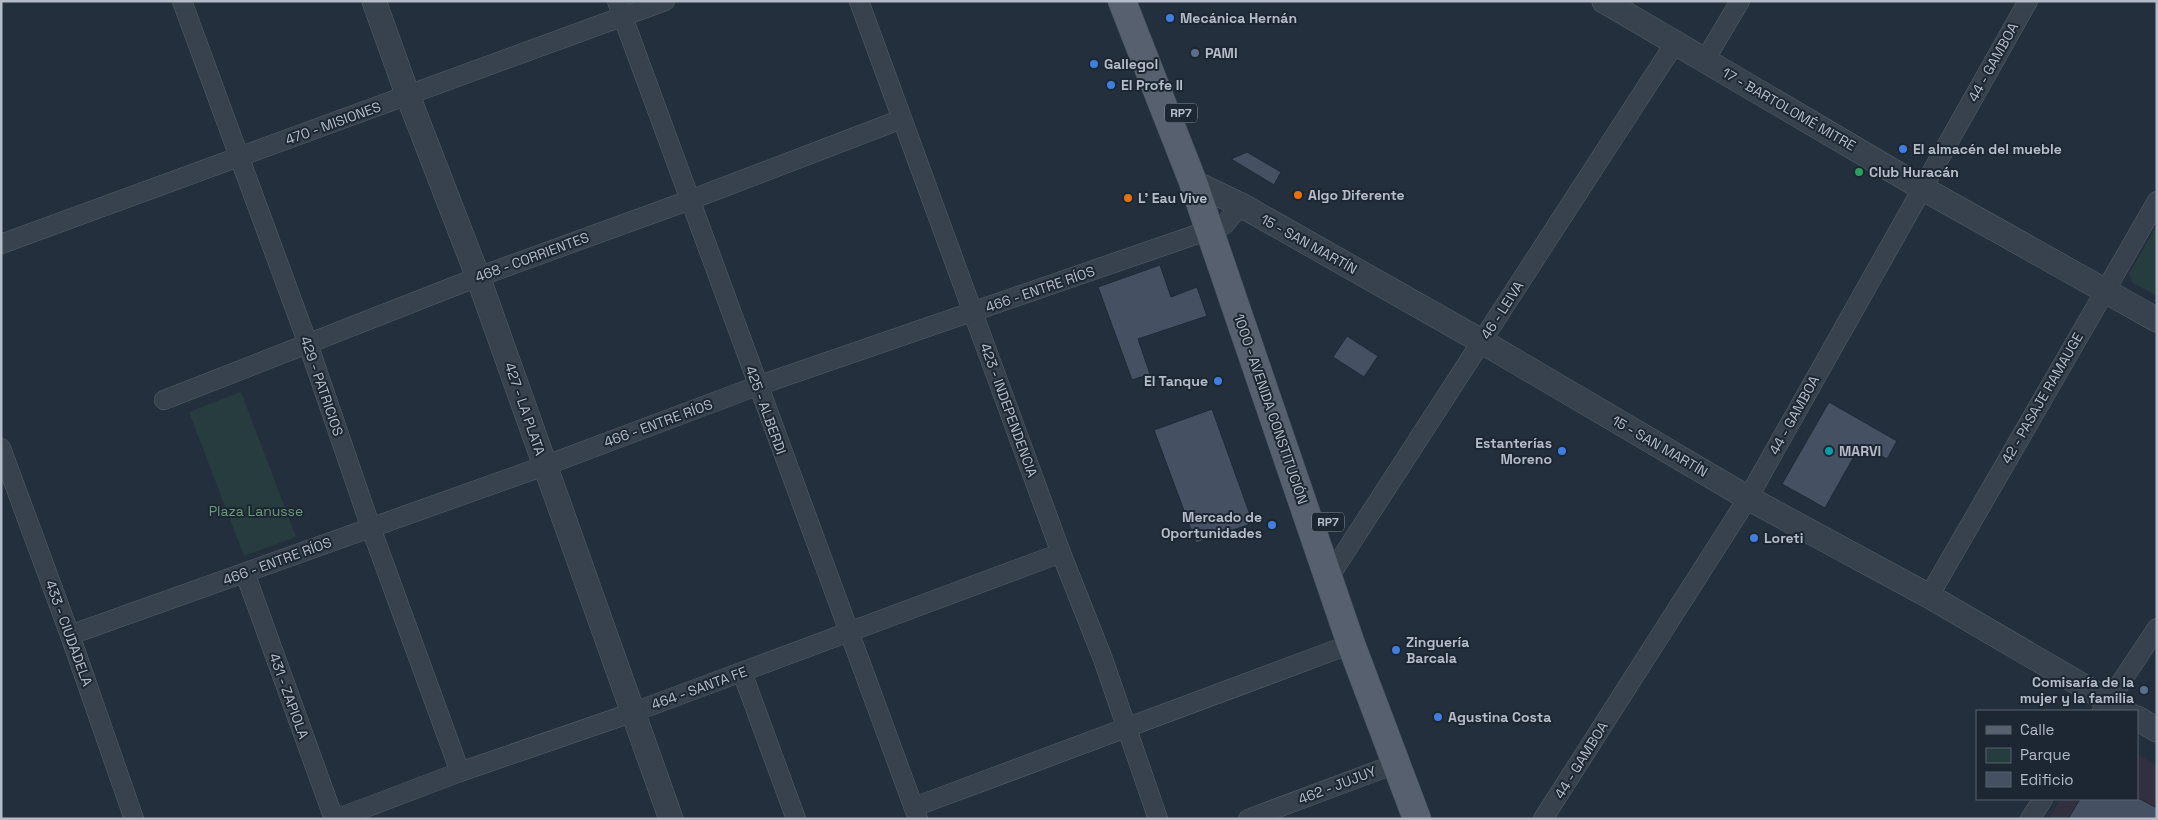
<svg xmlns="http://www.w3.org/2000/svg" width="2158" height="820" font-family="'Space Grotesk',sans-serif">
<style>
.medical{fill:#32303f}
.green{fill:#263c3f}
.building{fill:#455162;stroke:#1f2835}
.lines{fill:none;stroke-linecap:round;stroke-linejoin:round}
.minor-casing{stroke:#565f6c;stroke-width:20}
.tertiary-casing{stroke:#565f6c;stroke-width:25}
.primary-casing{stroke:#414a57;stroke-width:29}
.minor{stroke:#38414e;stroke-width:19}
.tertiary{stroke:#38414e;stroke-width:24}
.primary{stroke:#56606e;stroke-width:28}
.shop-dot{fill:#3f7fe0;stroke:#1d2633;stroke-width:2}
.service-dot{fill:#5c6f8a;stroke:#1d2633;stroke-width:2}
.leisure-dot{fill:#2e9e5b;stroke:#1d2633;stroke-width:2}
.food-dot{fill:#e8710a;stroke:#1d2633;stroke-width:2}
.culture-dot{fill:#0f9aa8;stroke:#1d2633;stroke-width:2}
.labels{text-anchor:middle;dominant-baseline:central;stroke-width:4;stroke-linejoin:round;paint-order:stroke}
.shield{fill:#1d2633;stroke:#878f9c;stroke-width:1}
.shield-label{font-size:12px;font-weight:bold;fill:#b4bcc9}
.poi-label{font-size:14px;font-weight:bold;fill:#b4bcc9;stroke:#1d2633;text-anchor:start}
.street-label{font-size:14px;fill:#b4bcc9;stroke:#1d2633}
.park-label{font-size:14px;fill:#6b9a76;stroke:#1d2633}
</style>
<rect width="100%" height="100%" fill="#242f3e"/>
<polygon class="medical" points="2137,754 2157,766 2157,819 2048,819 2061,799 2137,799"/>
<g class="green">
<polygon points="2157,225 2157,296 2133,283 2129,274"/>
<polygon points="241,392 296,537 244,556 189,412"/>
</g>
<g class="building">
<polygon points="1247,152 1281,172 1274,185 1231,159"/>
<polygon points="1160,265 1171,297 1197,287 1207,316 1138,339 1150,374 1132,380 1098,287"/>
<polygon points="1347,336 1378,356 1364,377 1333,357"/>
<polygon points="1829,402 1897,441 1887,459 1861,444 1825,508 1782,484"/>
<polygon points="1212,409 1253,523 1196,543 1154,430"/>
<polygon points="2080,799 2140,799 2157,808 2157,819 2068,819"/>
</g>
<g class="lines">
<g class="minor-casing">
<g id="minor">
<polyline points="182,1 308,344 371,528 460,772"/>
<polyline points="617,1 918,819"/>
<polyline points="859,1 1061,553 1103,659 1158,819"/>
<polyline points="1705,60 1740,1"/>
<polyline points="1,244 665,1"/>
<polyline points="164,400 478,277 690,200 902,119"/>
<polyline points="1,448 70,635 134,819"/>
<polyline points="245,573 334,819"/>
<polyline points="1329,577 1675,43"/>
<polyline points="1929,596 2157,201"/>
<polyline points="70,635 544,466 757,386 1224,225 1241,205"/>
<polyline points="742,672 796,819"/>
<polyline points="2102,711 2157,628"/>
<polyline points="914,807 1351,644"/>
<polyline points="336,819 460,772 634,712 1061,553"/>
<polyline points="1248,819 1398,763"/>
<polyline points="1543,819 1748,498 2028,1"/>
<polyline points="2030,819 2043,799"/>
</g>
</g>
<g class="tertiary-casing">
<g id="tertiary">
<polyline points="374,1 408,96 478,277 671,819"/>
<polyline points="1604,1 1922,188 2157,320"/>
<polyline points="1193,182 1241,205 1481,341 1748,498 1929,596 2126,711"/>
<polyline points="2137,718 2157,730"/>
</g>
</g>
<g class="primary-casing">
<polyline id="primary" points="1122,1 1193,182 1351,644 1417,819"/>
</g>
<use href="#minor" class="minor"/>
<use href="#tertiary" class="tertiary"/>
<use href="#primary" class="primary"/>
</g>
<g class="shop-dot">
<circle cx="1170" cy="18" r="5"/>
<circle cx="1094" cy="64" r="5"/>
<circle cx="1111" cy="85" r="5"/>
<circle cx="1903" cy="149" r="5"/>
<circle cx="1218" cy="381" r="5"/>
<circle cx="1562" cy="451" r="5"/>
<circle cx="1272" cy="525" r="5"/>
<circle cx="1754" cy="538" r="5"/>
<circle cx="1396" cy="650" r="5"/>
<circle cx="1438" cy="717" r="5"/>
</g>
<g class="service-dot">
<circle cx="1195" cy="53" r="5"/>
<circle cx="2144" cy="690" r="5"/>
</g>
<circle class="leisure-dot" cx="1859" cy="172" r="5"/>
<g class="food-dot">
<circle cx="1298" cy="195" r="5"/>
<circle cx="1128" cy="198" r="5"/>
</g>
<circle class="culture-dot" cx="1829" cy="451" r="5"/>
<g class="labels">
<g class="shield">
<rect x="1165" y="103.5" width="32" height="19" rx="4"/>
<rect x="1312" y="512.5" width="32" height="19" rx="4"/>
</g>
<g class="shield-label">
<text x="1181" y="113">RP7</text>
<text x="1328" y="522">RP7</text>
</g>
<g class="poi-label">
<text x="1180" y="18">Mecánica Hernán</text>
<text x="1205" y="53">PAMI</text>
<text x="1104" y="64">Gallegol</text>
<text x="1121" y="85">El Profe II</text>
<text x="1913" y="149">El almacén del mueble</text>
<text x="1869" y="172">Club Huracán</text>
<text x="1308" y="195">Algo Diferente</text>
<text x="1138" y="198">L' Eau Vive</text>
<text x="1208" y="381" text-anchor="end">El Tanque</text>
<text x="1552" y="443" text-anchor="end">Estanterías<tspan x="1552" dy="16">Moreno</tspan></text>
<text x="1839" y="451">MARVI</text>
<text x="1262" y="517" text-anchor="end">Mercado de<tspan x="1262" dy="16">Oportunidades</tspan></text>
<text x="1764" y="538">Loreti</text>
<text x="1406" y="642">Zinguería<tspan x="1406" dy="16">Barcala</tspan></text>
<text x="2134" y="682" text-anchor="end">Comisaría de la<tspan x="2134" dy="16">mujer y la familia</tspan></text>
<text x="1448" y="717">Agustina Costa</text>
</g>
<g class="street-label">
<text transform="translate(1993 62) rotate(-61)">44 - GAMBOA</text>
<text transform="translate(1789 109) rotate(30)">17 - BARTOLOMÉ MITRE</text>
<text transform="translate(333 123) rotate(-20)">470 - MISIONES</text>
<text transform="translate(1309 244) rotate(29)">15 - SAN MARTÍN</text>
<text transform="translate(532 257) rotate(-20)">468 - CORRIENTES</text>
<text transform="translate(1040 289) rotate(-19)">466 - ENTRE RÍOS</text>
<text transform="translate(1502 310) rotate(-57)">46 - LEIVA</text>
<text transform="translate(322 386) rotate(71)">429 - PATRICIOS</text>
<text transform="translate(2042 398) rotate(-60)">42 - PASAJE RAMAUGE</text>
<text transform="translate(525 409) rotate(71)">427 - LA PLATA</text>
<text transform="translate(1271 409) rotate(71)">1000 - AVENIDA CONSTITUCIÓN</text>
<text transform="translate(766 410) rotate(70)">425 - ALBERDI</text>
<text transform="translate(1009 410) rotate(70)">423 - INDEPENDENCIA</text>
<text transform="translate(1794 415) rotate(-61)">44 - GAMBOA</text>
<text transform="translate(658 423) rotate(-20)">466 - ENTRE RÍOS</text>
<text transform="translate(1660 446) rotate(30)">15 - SAN MARTÍN</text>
<text transform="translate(277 561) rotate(-20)">466 - ENTRE RÍOS</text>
<text transform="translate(69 633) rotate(70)">433 - CIUDADELA</text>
<text transform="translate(699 688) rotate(-20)">464 - SANTA FE</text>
<text transform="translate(289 696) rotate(70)">431 - ZAPIOLA</text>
<text transform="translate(1581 760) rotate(-58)">44 - GAMBOA</text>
<text transform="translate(1337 785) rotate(-21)">462 - JUJUY</text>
</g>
<g class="park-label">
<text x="256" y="511">Plaza Lanusse</text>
</g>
</g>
<rect width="2158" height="820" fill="none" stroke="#b4bcc9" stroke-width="5"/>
<rect x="1976" y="710" width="162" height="90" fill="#1d2633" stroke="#59626f"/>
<rect x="1986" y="726" width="25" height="8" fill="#56606e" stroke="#59626f"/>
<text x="2020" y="735" font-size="15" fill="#b4bcc9">Calle</text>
<rect x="1986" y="748" width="25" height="15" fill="#263c3f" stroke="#59626f"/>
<text x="2020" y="760" font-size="15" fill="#b4bcc9">Parque</text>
<rect x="1986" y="772" width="25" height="15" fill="#455162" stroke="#59626f"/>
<text x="2020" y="785" font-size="15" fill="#b4bcc9">Edificio</text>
</svg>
